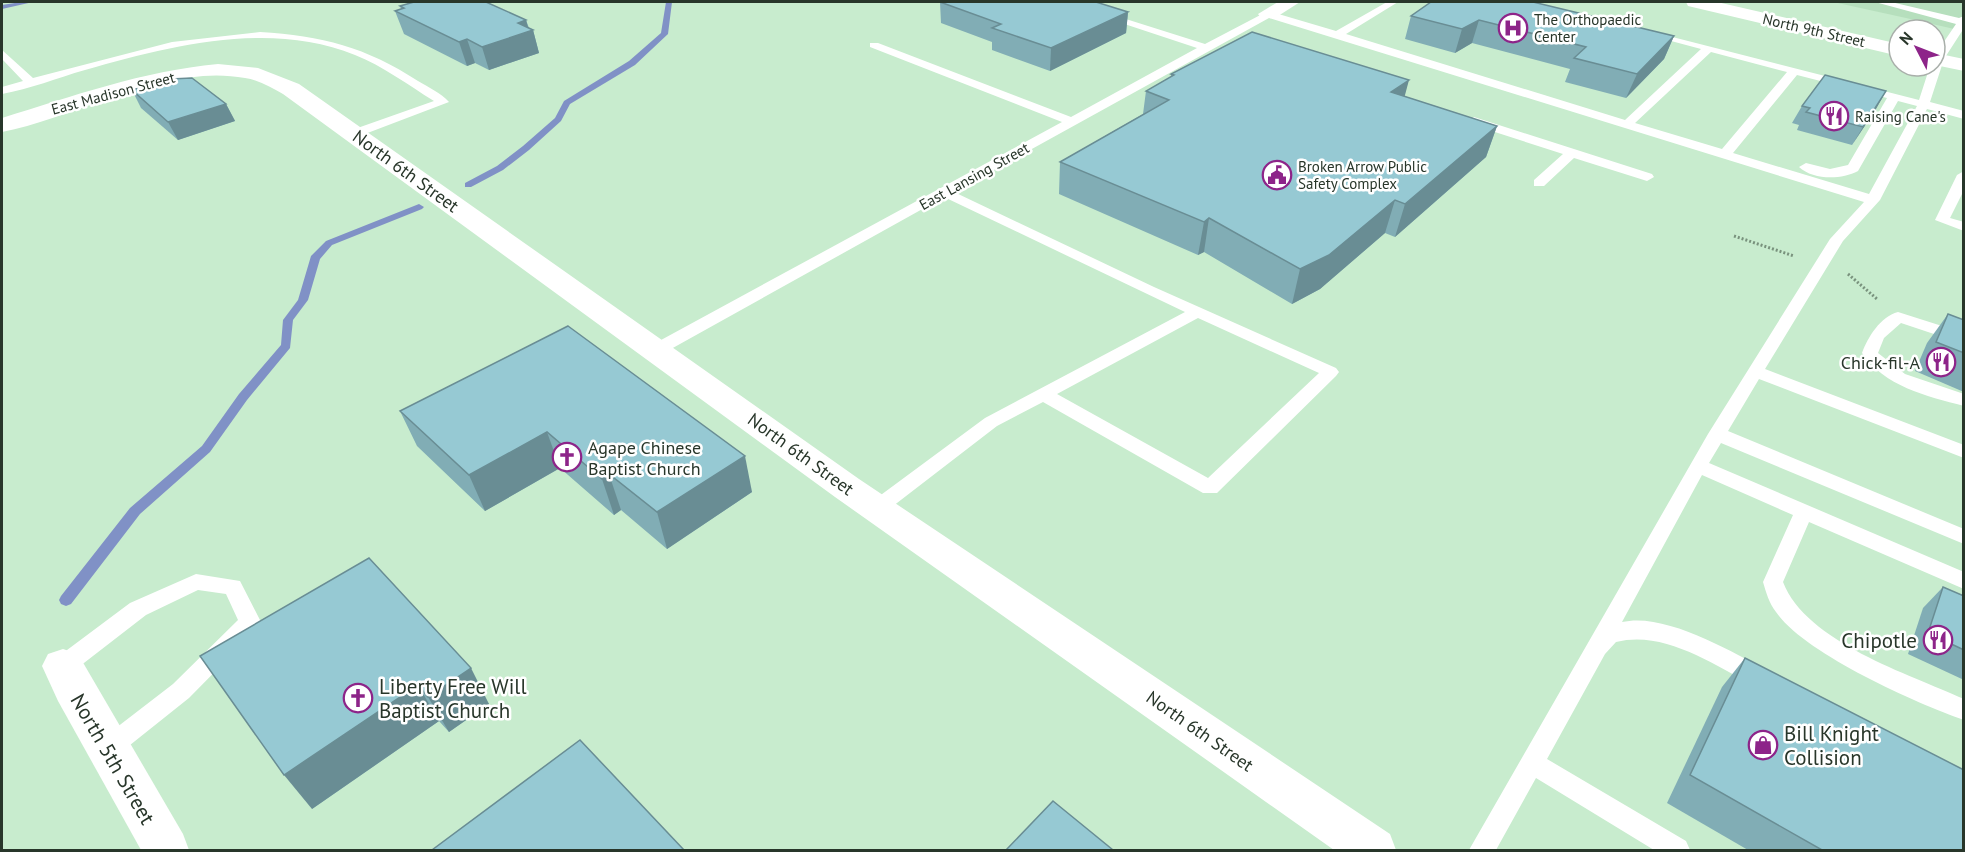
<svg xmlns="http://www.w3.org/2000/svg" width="1965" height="852" font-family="'PT Sans',sans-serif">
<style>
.built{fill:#b6dfbd}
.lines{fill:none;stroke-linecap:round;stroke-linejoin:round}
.stream{fill:#8091c6;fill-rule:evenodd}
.path{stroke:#79927d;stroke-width:3;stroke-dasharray:2 2;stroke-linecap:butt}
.lane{fill:#fff;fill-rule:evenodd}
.street{fill:#fff;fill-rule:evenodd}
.secondary{fill:#fff;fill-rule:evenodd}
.wall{fill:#81adb5}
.shaded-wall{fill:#698d94}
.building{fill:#96c9d3;stroke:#698d94;stroke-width:1.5}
.labels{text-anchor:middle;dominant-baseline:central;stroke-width:5;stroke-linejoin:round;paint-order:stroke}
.far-poi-label{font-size:15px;fill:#28362a;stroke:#fff;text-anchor:start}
.far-street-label{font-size:15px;fill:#28362a;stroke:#fff}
.street-label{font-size:18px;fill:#28362a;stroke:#fff}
.poi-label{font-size:18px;fill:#28362a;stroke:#fff;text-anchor:end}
.near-poi-label{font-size:21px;fill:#28362a;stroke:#fff;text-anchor:start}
.near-street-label{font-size:21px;fill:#28362a;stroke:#fff}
</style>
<rect width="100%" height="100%" fill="#c8ecce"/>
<polygon class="built" points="1833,2 1963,2 1963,31 1906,18"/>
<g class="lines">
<g class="stream">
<polygon points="21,2 33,2 2,9 2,5"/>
<polygon points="666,2 672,2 668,34 635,65 570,104 561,121 529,150 503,170 471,187 465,187 465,183 497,166 523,146 555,118 564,101 629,61 661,33"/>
<polygon points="419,204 424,207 422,209 332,245 320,259 308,300 293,320 290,348 247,400 210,452 140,514 71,604 66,606 61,604 59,600 61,596 130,508 202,446 239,394 281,345 283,320 298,300 311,256 326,241"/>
</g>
<g class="path">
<polyline points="1734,236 1794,256"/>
<polyline points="1848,274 1877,299"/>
</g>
<g class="lane">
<path d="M 1058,2 L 1072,2 L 1205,44 L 1268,11 L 1336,31 L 1387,2 L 1398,2 L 1346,34 L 1625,120 L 1701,49 L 1645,34 L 1645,30 L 1919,100 L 1930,66 L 1935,66 L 1935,55 L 1956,24 L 1875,2 L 1891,2 L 1959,18 L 1964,16 L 1964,28 L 1944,59 L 1930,102 L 1964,111 L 1964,119 L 1927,109 L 1880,200 L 1843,241 L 1765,369 L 1964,445 L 1964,458 L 1759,379 L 1728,431 L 1964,529 L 1964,544 L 1721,443 L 1709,463 L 1964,572 L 1964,589 L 1809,522 L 1783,582 C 1806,642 1909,674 1964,699 L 1964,720 C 1915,703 1804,653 1776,612 C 1769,603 1766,592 1763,582 L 1793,515 L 1702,475 L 1622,622 C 1665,612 1730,651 1767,670 L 1770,677 L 1767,684 L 1759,687 L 1751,684 C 1711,663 1663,630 1616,642 L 1605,654 L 1547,759 L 1686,841 L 1690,850 L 1654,850 L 1536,778 L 1496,850 L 1469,850 L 1708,434 L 1830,239 L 1864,202 L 1269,18 L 954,192 L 1154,287 L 1336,368 L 1339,372 L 1336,376 L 1217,493 L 1203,493 L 1043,402 L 997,426 L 884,513 L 870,513 L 867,508 L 870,503 L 985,418 L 1185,312 L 944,197 L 662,354 L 650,354 L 648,350 L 650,346 L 1062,122 L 870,47 L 870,43 L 878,43 L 1071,117 L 1197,48 ZM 1711,52 L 1787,72 L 1722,149 L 1635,123 ZM 1797,75 L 1887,98 L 1848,165 L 1830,169 L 1806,163 L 1799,167 C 1813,180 1841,180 1858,171 L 1898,101 L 1917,106 L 1869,194 L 1733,153 ZM 1198,318 L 1319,373 L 1208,478 L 1057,394 Z"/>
<path d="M 260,32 C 322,36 366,47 418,81 C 428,87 441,93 449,102 L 357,137 L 349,137 L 349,131 L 434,101 C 408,85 383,66 355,55 C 270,20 169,46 85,70 C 57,78 30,89 2,94 L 2,87 L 23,81 L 2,59 L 2,50 L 33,78 L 172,42 Z"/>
<polygon points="1474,117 1652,174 1654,177 1647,181 1574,158 1544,186 1534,186 1534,180 1563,154 1470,124 1468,121"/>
<polygon points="1964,171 1964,190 1950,218 1964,222 1964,231 1935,220 1957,175"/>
<path d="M 1898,312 L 1964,333 L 1964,344 L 1901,323 L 1884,338 L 1878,353 L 1905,374 L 1964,394 L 1964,406 C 1926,396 1884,386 1862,353 C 1868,337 1880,317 1898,312 Z"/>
<polygon points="196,574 240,581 261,622 258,628 189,698 115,757 107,760 99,757 95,749 99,741 173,684 238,620 226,594 198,590 146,615 71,673 63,675 55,673 52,666 55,659 130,603"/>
</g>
<g class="street">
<polygon points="1278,2 1300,2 1275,18 1261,18 1258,14"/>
<path d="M 218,64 L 258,68 L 299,84 L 859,479 L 1390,834 L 1396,850 L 1334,850 L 835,497 L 283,94 C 272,88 259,80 245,78 C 167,63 77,117 2,132 L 2,118 C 73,96 143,71 218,64 Z"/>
<polygon points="63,649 78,654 183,834 189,850 141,850 58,701 42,666 48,654"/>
</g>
<g class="secondary">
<polygon points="1686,2 1717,2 1899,44 1899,56 1688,6"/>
<polygon points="1935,53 1964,59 1964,71 1935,65"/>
</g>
</g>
<g class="wall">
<polygon points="940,2 1128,12 1126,33 1050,71 992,50 992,42 941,23"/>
<polygon points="1431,2 1674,36 1664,59 1626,98 1565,82 1570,69 1472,43 1455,53 1405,39 1411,16"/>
<polygon points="400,6 526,20 529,28 533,30 539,53 489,70 475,63 467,66 404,34 395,11 401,9"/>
<polygon points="1171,74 1404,96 1497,126 1486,157 1395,237 1385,233 1320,289 1292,304 1204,252 1198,255 1059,194 1060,162 1143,114 1146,91 1171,77"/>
<polygon points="132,90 226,104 235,121 178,140 141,108"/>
<polygon points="1802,106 1876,109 1852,145 1797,130 1799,125 1792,123"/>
<polygon points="1948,314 1964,320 1964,392 1915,371 1927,343"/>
<polygon points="568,326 752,492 667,549 621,510 614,515 560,468 485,511 417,446 400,411"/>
<polygon points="369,558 489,704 449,732 439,721 312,809"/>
<polygon points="1943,587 1964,596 1964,680 1908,654 1923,608"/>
<polygon points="1745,658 1964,850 1748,850 1667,803 1722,687"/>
</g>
<g class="shaded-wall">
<polygon points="1128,12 1126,33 1050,71 1051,48"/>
<polygon points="526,20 529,31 533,30 539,53 489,70 482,47 518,23"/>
<polygon points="1479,20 1472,43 1455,53 1462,29"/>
<polygon points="1674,36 1664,59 1626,98 1637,74"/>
<polygon points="467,39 475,63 467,66 459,42"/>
<polygon points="1409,80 1401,110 1391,92"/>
<polygon points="1886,91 1876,109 1852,145 1863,127"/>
<polygon points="226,104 235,121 178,140 168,122"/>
<polygon points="1497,126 1486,157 1395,237 1405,204"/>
<polygon points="1395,200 1385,233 1320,289 1292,304 1300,269"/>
<polygon points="1209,218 1204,252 1198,255 1204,222"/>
<polygon points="547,432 560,468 485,511 469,475"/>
<polygon points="745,456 752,492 667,549 657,512"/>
<polygon points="609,474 621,510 614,515 602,479"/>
<polygon points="471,668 489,704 449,732 428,697"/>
<polygon points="418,685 439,721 312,809 284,775"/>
</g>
<g class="building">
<polygon points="414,2 486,2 526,20 518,23 533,30 482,47 467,39 459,42 395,11 404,8 400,6"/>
<polygon points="940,2 1096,2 1128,12 1051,48 992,28 1001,24"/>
<polygon points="1431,2 1533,2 1674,36 1637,74 1574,58 1586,47 1479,20 1462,29 1411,16"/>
<polygon points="1252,32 1409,80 1391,92 1497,126 1405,204 1395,200 1329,255 1300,269 1209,218 1204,222 1060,162 1169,100 1146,91 1174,75 1171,74"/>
<polygon points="1825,75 1886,91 1863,127 1806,112 1810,108 1802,106"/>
<polygon points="192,78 226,104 168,122 132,90 170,79"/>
<polygon points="1948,314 1964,320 1964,353 1936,342"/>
<polygon points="568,326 745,456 657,512 609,474 602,479 547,432 469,475 400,411"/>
<polygon points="369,558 471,668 428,697 418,685 284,775 200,656"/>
<polygon points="1943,587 1964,596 1964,650 1928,633"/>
<polygon points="1745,658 1964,770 1964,850 1822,850 1690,775"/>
<polygon points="580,740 684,850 432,850"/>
<polygon points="1053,801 1113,850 1006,850"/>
</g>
<defs>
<g id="hospital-ring" transform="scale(1.5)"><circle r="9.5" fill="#fff" stroke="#8d2489" stroke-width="1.5"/><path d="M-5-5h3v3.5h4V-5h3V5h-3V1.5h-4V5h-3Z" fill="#8d2489"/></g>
<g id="restaurant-ring" transform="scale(1.5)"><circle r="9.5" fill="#fff" stroke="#8d2489" stroke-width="1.5"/><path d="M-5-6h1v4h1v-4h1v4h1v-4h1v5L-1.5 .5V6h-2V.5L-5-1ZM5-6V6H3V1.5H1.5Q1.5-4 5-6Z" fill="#8d2489"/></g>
<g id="civic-ring" transform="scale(1.5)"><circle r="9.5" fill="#fff" stroke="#8d2489" stroke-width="1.5"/><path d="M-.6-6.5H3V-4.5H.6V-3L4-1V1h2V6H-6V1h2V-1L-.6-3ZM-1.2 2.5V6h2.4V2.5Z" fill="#8d2489"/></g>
<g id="church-ring" transform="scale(1.5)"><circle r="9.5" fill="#fff" stroke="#8d2489" stroke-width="1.5"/><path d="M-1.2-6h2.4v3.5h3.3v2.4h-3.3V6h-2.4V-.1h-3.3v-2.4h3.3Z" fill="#8d2489"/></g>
<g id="shop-ring" transform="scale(1.5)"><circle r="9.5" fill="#fff" stroke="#8d2489" stroke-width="1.5"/><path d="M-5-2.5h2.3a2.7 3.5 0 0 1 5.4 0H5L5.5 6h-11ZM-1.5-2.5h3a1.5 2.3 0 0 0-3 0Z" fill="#8d2489"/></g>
</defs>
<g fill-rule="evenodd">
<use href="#hospital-ring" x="1513" y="28"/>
<use href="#restaurant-ring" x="1834" y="116"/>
<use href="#civic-ring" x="1277" y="175"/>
<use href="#restaurant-ring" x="1941" y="362"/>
<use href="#church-ring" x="567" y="457"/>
<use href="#restaurant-ring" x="1938" y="640"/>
<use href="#church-ring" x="358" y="698"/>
<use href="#shop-ring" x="1763" y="745"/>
</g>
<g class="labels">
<g class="far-poi-label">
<text x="1534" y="19">The Orthopaedic<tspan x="1534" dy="17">Center</tspan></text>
<text x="1855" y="116">Raising Cane's</text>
<text x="1298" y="166">Broken Arrow Public<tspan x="1298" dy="17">Safety Complex</tspan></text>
</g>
<g class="far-street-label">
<text transform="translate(1814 30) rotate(13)">North 9th Street</text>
<text transform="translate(113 93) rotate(-15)">East Madison Street</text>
<text transform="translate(974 176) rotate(-29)">East Lansing Street</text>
</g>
<g class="street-label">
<text transform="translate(406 171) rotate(36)">North 6th Street</text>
<text transform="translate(801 454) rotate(36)">North 6th Street</text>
<text transform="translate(1200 731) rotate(35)">North 6th Street</text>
</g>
<g class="poi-label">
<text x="1920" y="362">Chick-fil-A</text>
<text x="588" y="447" text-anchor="start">Agape Chinese<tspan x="588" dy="21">Baptist Church</tspan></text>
</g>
<g class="near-poi-label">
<text x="1917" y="640" text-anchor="end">Chipotle</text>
<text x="379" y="686">Liberty Free Will<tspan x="379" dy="24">Baptist Church</tspan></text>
<text x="1784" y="733">Bill Knight<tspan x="1784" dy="24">Collision</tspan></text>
</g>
<g class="near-street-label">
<text transform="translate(113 759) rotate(60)">North 5th Street</text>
</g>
</g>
<rect width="1965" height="852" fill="none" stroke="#28362a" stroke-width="6"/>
<g transform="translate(1917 48) rotate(312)"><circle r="28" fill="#ffffff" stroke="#a9afaa" stroke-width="1.5"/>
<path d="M0-4.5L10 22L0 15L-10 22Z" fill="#8d2489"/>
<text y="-9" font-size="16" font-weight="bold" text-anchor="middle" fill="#28362a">N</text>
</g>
</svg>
